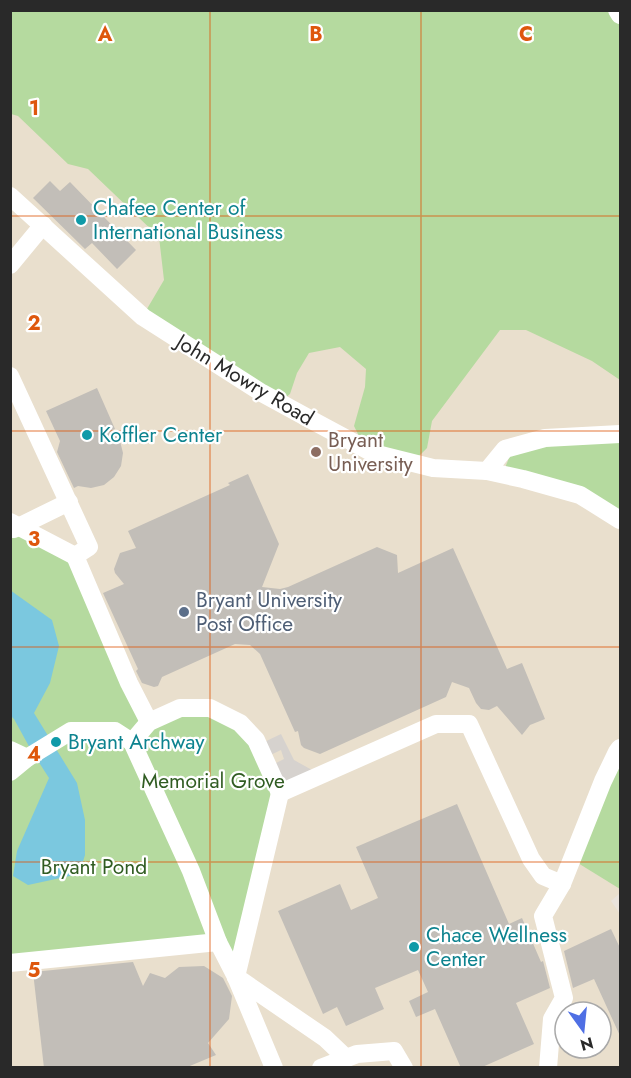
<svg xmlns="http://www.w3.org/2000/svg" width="631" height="1078" font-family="Jost,sans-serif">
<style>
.education{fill:#e9dfcd;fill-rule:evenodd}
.green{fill:#b5da9f}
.plaza{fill:#d6d2ce}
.water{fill:#7bc8df}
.building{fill:#c2beb8}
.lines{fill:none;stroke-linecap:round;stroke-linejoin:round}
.minor{stroke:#fff;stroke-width:18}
.grid{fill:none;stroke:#de570d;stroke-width:1.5;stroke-opacity:0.55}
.culture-dot{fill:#0f9aa8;stroke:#fff;stroke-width:2}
.education-dot{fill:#8d6e63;stroke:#fff;stroke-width:2}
.service-dot{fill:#5c6f8a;stroke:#fff;stroke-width:2}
.labels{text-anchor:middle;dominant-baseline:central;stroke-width:4.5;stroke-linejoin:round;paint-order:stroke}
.culture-label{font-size:21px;fill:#0d838f;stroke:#fff;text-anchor:start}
.street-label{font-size:21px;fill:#292929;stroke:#fff}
.education-label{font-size:21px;fill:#785e54;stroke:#fff;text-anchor:start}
.service-label{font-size:21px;fill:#4e5e75;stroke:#fff;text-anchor:start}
.park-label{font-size:21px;fill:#305c22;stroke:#fff}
.grid-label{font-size:20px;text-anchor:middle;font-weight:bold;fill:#de570d;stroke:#fff;stroke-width:4.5;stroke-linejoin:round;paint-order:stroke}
</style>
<rect width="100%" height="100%" fill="#e9e3dc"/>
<path class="education" d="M 10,11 L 620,11 L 620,893 L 611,901 L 620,914 L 620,1067 L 11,1067 ZM 565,1012 L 601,1012 L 601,1048 L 565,1048 Z"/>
<g class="green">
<polygon points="10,11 616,11 620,16 620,380 592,361 526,330 500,330 432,421 427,448 415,460 361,440 354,426 365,387 366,369 340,347 309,353 297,373 290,394 279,403 144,314 164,280 159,237 88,169 68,164 18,116 11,114"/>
<polygon points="620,439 620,517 505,468 512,450"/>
<polygon points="10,530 75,556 149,722 180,708 240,723 280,793 236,977 218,942 11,963"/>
<polygon points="620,759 620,889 573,860"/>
</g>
<polygon class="plaza" points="281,734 294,760 321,775 280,793 268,767 284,759 281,750 264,758 258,745"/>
<polygon class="water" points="10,590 52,620 59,646 50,683 34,713 77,783 85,820 85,855 79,874 28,885 13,876 17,851 49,778 31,750 14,719 11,716"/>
<g class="building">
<polygon points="50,181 60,191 70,182 136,250 117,269 92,243 85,249 33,198"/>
<polygon points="97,388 115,429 112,430 120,441 123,453 121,466 114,477 104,485 91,488 78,486 74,488 57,452 60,441 46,411"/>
<polygon points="248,474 279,544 262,587 280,589 288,587 377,547 397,555 398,573 453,548 507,669 522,663 545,719 530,725 522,735 497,706 489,710 481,709 476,703 469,688 452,682 446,697 320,754 304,748 301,745 298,731 295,732 260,654 250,645 235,644 162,677 158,686 154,687 142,683 136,671 138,669 103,593 124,584 115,573 114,569 120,553 136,548 128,531 230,485 228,483"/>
<polygon points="457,804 509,924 522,918 541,962 543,961 550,988 516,1003 534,1044 480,1068 461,1068 435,1009 416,1017 409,1001 428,992 418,970 375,988 384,1009 346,1026 337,1007 323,1014 278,911 340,884 351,910 378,898 356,847"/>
<polygon points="611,929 621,950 621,1038 594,979 573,988 564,951"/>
<polygon points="133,962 143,986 150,973 165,978 179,967 204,966 223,978 232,996 229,1019 208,1043 216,1055 185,1068 44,1068 33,972"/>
</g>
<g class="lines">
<g class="minor">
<polyline points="617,10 620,15"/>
<polyline points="10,196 143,317 262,393 317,423 373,453 433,468 487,471 523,479 580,495 620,520"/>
<polyline points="10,265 43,225"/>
<polyline points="10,376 89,547 75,556 129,683 149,722"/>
<polyline points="487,471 505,449 545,438 620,434"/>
<polyline points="10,522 75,556"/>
<polyline points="14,529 69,502"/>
<polyline points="132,742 191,871 218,942 236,977 274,1068"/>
<polyline points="10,750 27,758"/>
<polyline points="10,772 27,758 71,731 115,731 132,742 149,722 180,708 210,708 240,723 256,740 280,793 436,724 469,724 531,859 543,876 562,884"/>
<polyline points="280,793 236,977 325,1038 345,1057"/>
<polyline points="10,963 218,942"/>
<polyline points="321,1068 357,1054 394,1051 404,1068"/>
<polyline points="548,1068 552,1019 564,998 543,916 562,884 603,781 617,752 620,748"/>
</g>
</g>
<path class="grid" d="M 210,10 L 210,1068M 421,10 L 421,1068M 10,216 L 620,216M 10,431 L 620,431M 10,647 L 620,647M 10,862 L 620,862"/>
<g class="culture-dot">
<circle cx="81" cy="220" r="6"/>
<circle cx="87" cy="435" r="6"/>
<circle cx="56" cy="742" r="6"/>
<circle cx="414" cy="947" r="6"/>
</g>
<circle class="education-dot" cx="316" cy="452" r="6"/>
<circle class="service-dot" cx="184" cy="612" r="6"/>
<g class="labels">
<g class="culture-label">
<text x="93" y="208">Chafee Center of<tspan x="93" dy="24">International Business</tspan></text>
<text x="99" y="435">Koffler Center</text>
<text x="68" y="742">Bryant Archway</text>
<text x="426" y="935">Chace Wellness<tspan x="426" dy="24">Center</tspan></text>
</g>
<g class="street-label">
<text transform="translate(245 380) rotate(31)">John Mowry Road</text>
</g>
<g class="education-label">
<text x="328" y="440">Bryant<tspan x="328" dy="24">University</tspan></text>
</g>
<g class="service-label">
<text x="196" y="600">Bryant University<tspan x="196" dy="24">Post Office</tspan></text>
</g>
<g class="park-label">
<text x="213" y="781">Memorial Grove</text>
<text x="94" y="867">Bryant Pond</text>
</g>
</g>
<g class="grid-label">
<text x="105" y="41">A</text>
<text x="316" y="41">B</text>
<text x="526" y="41">C</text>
<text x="34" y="115">1</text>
<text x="34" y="330">2</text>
<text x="34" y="546">3</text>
<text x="34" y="761">4</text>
<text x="34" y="977">5</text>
</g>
<rect width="631" height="1078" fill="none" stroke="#292929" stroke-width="24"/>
<g transform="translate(583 1030) rotate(165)"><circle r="28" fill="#ffffff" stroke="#a9a9a9" stroke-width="1.5"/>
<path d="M0-4.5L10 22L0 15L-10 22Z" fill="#4f6fe4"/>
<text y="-9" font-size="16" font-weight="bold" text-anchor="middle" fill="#292929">N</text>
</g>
</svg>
